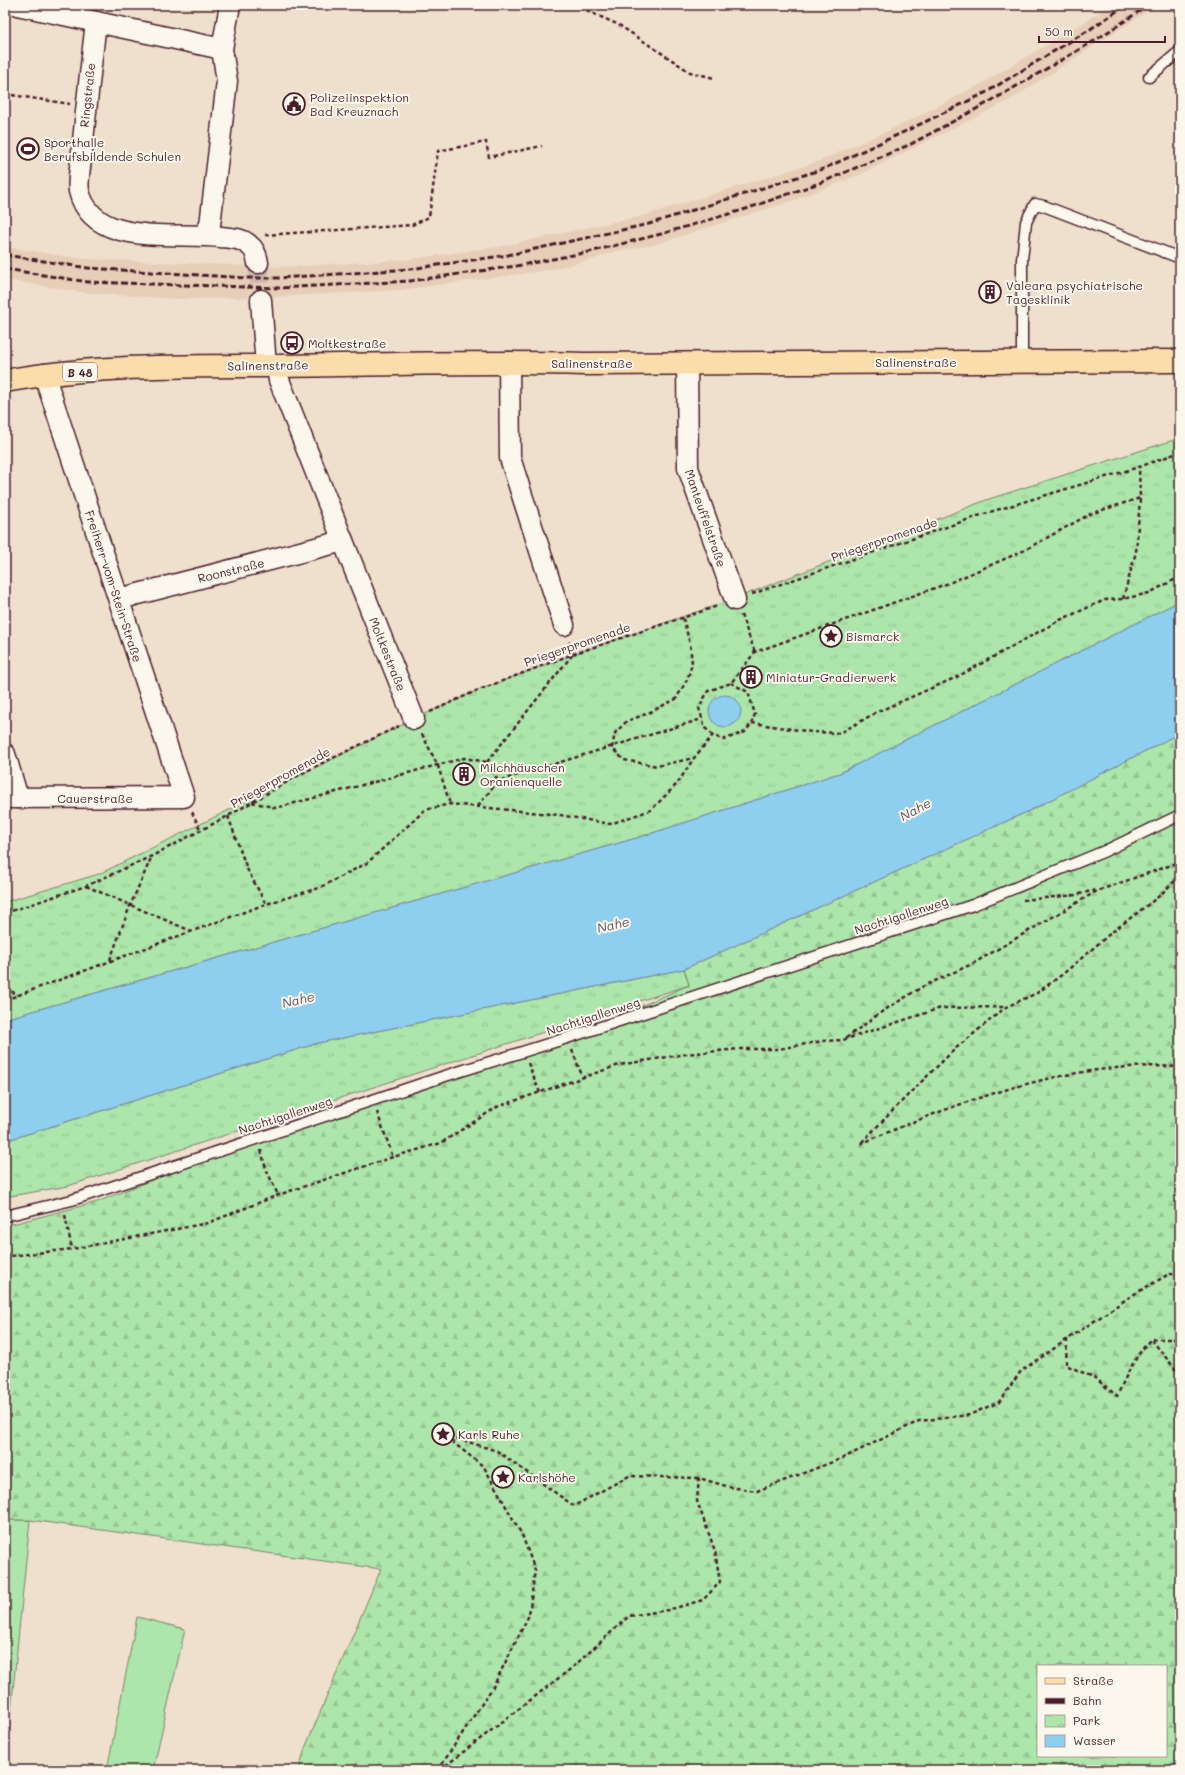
<svg xmlns="http://www.w3.org/2000/svg" width="1185" height="1775" font-family="Mali,sans-serif">
<style>
.built{fill:#e7ceb8}
.grass{fill:#ace6aa;stroke:#7b826a}
.forest{fill:url(#forest-firs);stroke:#7b826a;fill-rule:evenodd}
.park{fill:url(#park-tufts);stroke:#7b826a}
.water{fill:#8eceef;stroke:#7388a1}
.lines{fill:none;stroke-linecap:round;stroke-linejoin:round}
.minor-tunnel{stroke:#ceb9ad;stroke-width:20;stroke-dasharray:20 10;stroke-linecap:butt}
.service-casing{stroke:#4a1f2b;stroke-width:13}
.minor-casing{stroke:#4a1f2b;stroke-width:23}
.primary-casing{stroke:#4a1f2b;stroke-width:25}
.path{stroke:#4a1f2b;stroke-width:2.5;stroke-dasharray:4 3;stroke-linecap:butt}
.service{stroke:#fbf7ec;stroke-width:10}
.minor{stroke:#fbf7ec;stroke-width:20}
.primary{stroke:#faddab;stroke-width:22}
.rail{stroke:#4a1f2b;stroke-width:3;stroke-dasharray:6 3;stroke-linecap:butt}
.labels{text-anchor:middle;dominant-baseline:central;stroke-width:4;stroke-linejoin:round;paint-order:stroke}
.shield{fill:#fbf7ec;stroke:#7f6065;stroke-width:1}
.shield-label{font-size:11px;font-weight:bold;fill:#4a1f2b}
.street-label{font-size:12px;fill:#4a1f2b;stroke:#fbf7ec}
.poi-label{font-size:12px;fill:#4a1f2b;stroke:#fbf7ec;text-anchor:start}
.water-label{font-size:13px;font-style:italic;fill:#5e5466;stroke:#fbf7ec}
</style>
<defs>
<pattern id="forest-firs" width="22" height="20" patternUnits="userSpaceOnUse"><rect width="22" height="20" fill="#ace6aa"/><path d="M5 1l3.5 6h-7zM16 11l3.5 6h-7z" fill="#96c592"/></pattern>
<pattern id="park-tufts" width="24" height="20" patternUnits="userSpaceOnUse"><rect width="24" height="20" fill="#ace6aa"/><path d="M3 7l-1-3M5 7V3M7 7l1-3M15 17l-1-3M17 17v-4M19 17l1-3" fill="none" stroke="#96c592"/></pattern>
</defs>
<rect width="100%" height="100%" fill="#efdfcd"/>
<filter id="ink" filterUnits="userSpaceOnUse"><feTurbulence type="fractalNoise" baseFrequency=".025" numOctaves="2"/><feDisplacementMap in="SourceGraphic" scale="8" xChannelSelector="R" yChannelSelector="G"/><feConvolveMatrix kernelMatrix="1 2 1 2 8 2 1 2 1" color-interpolation-filters="sRGB"/></filter>
<g filter="url(#ink)">
<polygon class="built" points="1110,5 1157,5 1010,100 859,175 789,202 653,245 616,251 591,260 543,271 400,290 271,297 179,299 88,293 5,280 5,247 84,259 279,267 404,260 503,246 642,216 817,162 901,125 979,85 1083,23"/>
<g class="grass">
<polygon points="5,1520 30,1520 5,1770"/>
<polygon points="137,1617 185,1629 153,1770 107,1770"/>
</g>
<path class="forest" d="M 1180,733 L 1180,1770 L 299,1770 L 305,1748 L 381,1569 L 30,1520 L 5,1520 L 5,1226 L 97,1202 L 256,1138 L 567,1038 L 689,985 L 684,969 L 1031,810 ZM 1038,1666 L 1166,1666 L 1166,1756 L 1038,1756 Z"/>
<g class="park">
<polygon points="1180,438 1180,601 840,773 640,837 5,1019 5,902 99,874 414,719 476,691 574,654 734,599 989,499"/>
<polygon points="684,969 689,985 68,1186 5,1197 5,1141 318,1043"/>
</g>
<g class="water">
<polygon points="1180,601 1180,733 1031,810 684,969 318,1043 5,1141 5,1019 640,837 840,773"/>
<circle cx="725" cy="711" r="16"/>
</g>
<g class="lines">
<polyline class="minor-tunnel" points="258,263 261,300"/>
<g class="service-casing">
<g id="service">
<polyline points="1149,77 1180,51"/>
<polyline points="1022,362 1022,260 1026,222 1035,204 1044,206 1180,258"/>
<polyline points="5,1216 72,1200 445,1076 567,1038 973,905 1105,851 1180,815"/>
</g>
</g>
<g class="minor-casing">
<g id="minor">
<polyline points="17,5 222,49 230,5"/>
<path d="M 96,22 C 91,65 86,108 82,152 C 81,162 77,182 79,191 C 93,249 176,231 221,237 C 230,238 242,238 249,245 C 255,249 257,256 258,263"/>
<polyline points="204,235 210,225 227,81 222,49"/>
<polyline points="261,300 266,366"/>
<polyline points="509,362 510,458 564,625"/>
<polyline points="687,363 688,468 735,600"/>
<polyline points="277,366 279,380 414,719"/>
<polyline points="119,599 343,541"/>
<polyline points="5,754 18,798"/>
<polyline points="5,798 184,797 44,374"/>
</g>
</g>
<g class="primary-casing">
<path id="primary" d="M 5,381 C 94,365 186,366 276,366 C 379,365 482,361 584,364 L 1180,361"/>
</g>
<g class="path">
<polyline points="574,5 619,25 690,72 714,78"/>
<polyline points="5,94 70,104"/>
<polyline points="265,235 412,225 429,217 438,151 486,142 489,157 542,146"/>
<polyline points="752,594 990,512 1139,467 1180,452"/>
<polyline points="1123,599 1136,552 1140,498"/>
<polyline points="741,615 755,652"/>
<polyline points="683,618 690,644 692,663 688,678 676,699 646,714 627,721 615,733 612,748 624,760 657,766 694,758"/>
<polyline points="731,683 748,692 755,714 752,723"/>
<polyline points="430,712 476,691 573,654 718,606"/>
<polyline points="422,734 438,766 450,804"/>
<polyline points="713,735 705,728 699,708 708,691 731,683 755,652 949,583 1023,551 1090,514 1140,498 1139,467"/>
<polyline points="487,762 573,654 569,641"/>
<polyline points="252,802 276,808 464,758 487,762 498,781"/>
<polyline points="478,806 498,781 702,719"/>
<polyline points="192,812 201,831"/>
<polyline points="228,816 247,869 266,904"/>
<path d="M 1180,876 L 1158,897 L 1112,932 L 1063,974 L 1037,993 L 1006,1007 L 955,1049 L 913,1090 L 860,1144 C 961,1101 1069,1060 1180,1067"/>
<polyline points="86,886 191,931"/>
<polyline points="1023,900 1076,895 1095,890"/>
<polyline points="5,913 86,886 152,856 228,816 308,770 399,726"/>
<polyline points="110,960 130,906 152,856"/>
<polyline points="5,988 18,995"/>
<polyline points="5,1000 266,904 319,888 367,863 425,810 450,804 560,815 610,824 651,810 677,784 694,758 713,735 723,740 745,732 752,723 812,732 840,733 877,712 957,677 1060,620 1105,600 1123,599 1149,593 1180,577"/>
<polyline points="846,1038 883,1011 922,987 974,963 1097,891 1180,862"/>
<polyline points="572,1050 583,1078"/>
<polyline points="528,1063 540,1093"/>
<polyline points="377,1112 393,1157"/>
<polyline points="261,1150 266,1169 278,1195"/>
<polyline points="65,1215 72,1249"/>
<polyline points="5,1252 10,1256"/>
<polyline points="5,1259 10,1256 72,1249 208,1223 278,1195 393,1157 441,1143 497,1107 619,1065 686,1054 739,1049 779,1049 822,1041 843,1040 941,1008 1006,1007"/>
<path d="M 1067,1339 L 1066,1365 L 1095,1378 L 1117,1396 C 1126,1376 1135,1356 1151,1339 L 1180,1375"/>
<polyline points="1152,1339 1180,1339"/>
<polyline points="443,1434 497,1451 574,1506 629,1476 699,1478 729,1487 757,1491 843,1458 919,1421 969,1415 999,1402 1021,1371 1131,1296 1169,1274 1180,1274"/>
<polyline points="438,1770 493,1687 529,1615 535,1570 522,1535 484,1467 445,1436"/>
<polyline points="440,1770 573,1667 629,1616 668,1610 703,1600 720,1582 715,1551 697,1501 699,1478"/>
</g>
<use href="#service" class="service"/>
<use href="#minor" class="minor"/>
<use href="#primary" class="primary"/>
<g class="rail">
<polyline points="5,255 88,268 247,278 279,278 410,269 508,255 649,224 823,169 906,131 985,93 1089,30 1126,5"/>
<polyline points="5,269 88,282 279,288 410,281 516,266 589,252 661,234 746,209 825,181 911,144 991,101 1094,41 1149,5"/>
</g>
</g>
</g>
<defs>
<g id="civic-ring" transform="scale(1.15)"><circle r="9.5" fill="#fbf7ec" stroke="#4a1f2b" stroke-width="1.5"/><path d="M-.6-6.5H3V-4.5H.6V-3L4-1V1h2V6H-6V1h2V-1L-.6-3ZM-1.2 2.5V6h2.4V2.5Z" fill="#4a1f2b"/></g>
<g id="stadium-ring" transform="scale(1.15)"><circle r="9.5" fill="#fbf7ec" stroke="#4a1f2b" stroke-width="1.5"/><path d="M0-5a6.5 5 0 1 0 0 10a6.5 5 0 1 0 0-10ZM-3.5-1.8h7v3.6h-7Z" fill="#4a1f2b"/></g>
<g id="building-ring" transform="scale(1.15)"><circle r="9.5" fill="#fbf7ec" stroke="#4a1f2b" stroke-width="1.5"/><path d="M-4-6H4V6H1V3H-1V6H-4ZM-2.5-4.3h1.7v1.8h-1.7ZM.8-4.3h1.7v1.8H.8ZM-2.5-1h1.7V.8h-1.7ZM.8-1h1.7V.8H.8Z" fill="#4a1f2b"/></g>
<g id="bus-ring" transform="scale(1.15)"><circle r="9.5" fill="#fbf7ec" stroke="#4a1f2b" stroke-width="1.5"/><path d="M-5-6H5V4H4V6H2V4H-2V6H-4V4H-5ZM-3.5-4V0h7V-4ZM-3.5 1.2v1.5H-2V1.2ZM2 1.2v1.5H3.5V1.2Z" fill="#4a1f2b"/></g>
<g id="sight-ring" transform="scale(1.15)"><circle r="9.5" fill="#fbf7ec" stroke="#4a1f2b" stroke-width="1.5"/><path d="M0-6L1.8-2.2L6-1.7L2.9 1.2L3.7 5.4L0 3.3L-3.7 5.4L-2.9 1.2L-6-1.7L-1.8-2.2Z" fill="#4a1f2b"/></g>
</defs>
<g fill-rule="evenodd">
<use href="#civic-ring" x="294" y="104"/>
<use href="#stadium-ring" x="28" y="149"/>
<use href="#building-ring" x="990" y="292"/>
<use href="#bus-ring" x="292" y="343"/>
<use href="#sight-ring" x="831" y="636"/>
<use href="#building-ring" x="751" y="677"/>
<use href="#building-ring" x="464" y="774"/>
<use href="#sight-ring" x="443" y="1434"/>
<use href="#sight-ring" x="503" y="1477"/>
</g>
<g class="labels">
<rect class="shield" x="63" y="363" width="34" height="18" rx="3"/>
<g class="shield-label">
<text x="80" y="372">B 48</text>
</g>
<g class="street-label">
<text transform="translate(87 95) rotate(-84)">Ringstraße</text>
<text x="916" y="362">Salinenstraße</text>
<text x="592" y="363">Salinenstraße</text>
<text transform="translate(268 365) rotate(-1)">Salinenstraße</text>
<text transform="translate(706 518) rotate(71)">Manteuffelstraße</text>
<text transform="translate(884 539) rotate(-19)">Priegerpromenade</text>
<text transform="translate(231 570) rotate(-14)">Roonstraße</text>
<text transform="translate(114 586) rotate(72)">Freiherr-vom-Stein-Straße</text>
<text transform="translate(577 644) rotate(-19)">Priegerpromenade</text>
<text transform="translate(388 654) rotate(68)">Moltkestraße</text>
<text transform="translate(280 777) rotate(-29)">Priegerpromenade</text>
<text x="95" y="798">Cauerstraße</text>
<text transform="translate(901 915) rotate(-18)">Nachtigallenweg</text>
<text transform="translate(593 1016) rotate(-18)">Nachtigallenweg</text>
<text transform="translate(285 1115) rotate(-18)">Nachtigallenweg</text>
</g>
<g class="poi-label">
<text x="310" y="97">Polizeiinspektion<tspan x="310" dy="14">Bad Kreuznach</tspan></text>
<text x="44" y="142">Sporthalle<tspan x="44" dy="14">Berufsbildende Schulen</tspan></text>
<text x="1006" y="285">Valeara psychiatrische<tspan x="1006" dy="14">Tagesklinik</tspan></text>
<text x="308" y="343">Moltkestraße</text>
<text x="846" y="636">Bismarck</text>
<text x="766" y="677">Miniatur-Gradierwerk</text>
<text x="480" y="767">Milchhäuschen<tspan x="480" dy="14">Oranienquelle</tspan></text>
<text x="458" y="1434">Karls Ruhe</text>
<text x="518" y="1477">Karlshöhe</text>
</g>
<g class="water-label">
<text transform="translate(915 809) rotate(-28)">Nahe</text>
<text transform="translate(613 924) rotate(-13)">Nahe</text>
<text transform="translate(298 999) rotate(-13)">Nahe</text>
</g>
</g>
<rect width="1185" height="1775" fill="none" stroke="#fbf7ec" stroke-width="20"/>
<rect x="10" y="10" width="1165" height="1755" fill="none" stroke="#4a1f2b" stroke-width="1.5" filter="url(#ink)"/>
<rect x="1037" y="1665" width="130" height="92" fill="#fbf7ec" stroke="#b4a19f"/>
<rect x="1045" y="1678" width="20" height="6" fill="#faddab" stroke="#b4a19f"/>
<text x="1073" y="1685" font-size="12" fill="#4a1f2b">Straße</text>
<rect x="1045" y="1698" width="20" height="6" fill="#4a1f2b" stroke="#b4a19f"/>
<text x="1073" y="1705" font-size="12" fill="#4a1f2b">Bahn</text>
<rect x="1045" y="1715" width="20" height="12" fill="url(#park-tufts)" stroke="#b4a19f"/>
<text x="1073" y="1725" font-size="12" fill="#4a1f2b">Park</text>
<rect x="1045" y="1735" width="20" height="12" fill="#8eceef" stroke="#b4a19f"/>
<text x="1073" y="1745" font-size="12" fill="#4a1f2b">Wasser</text>
<path d="M1039 36v6h126v-6" fill="none" stroke="#4a1f2b" stroke-width="2"/>
<text x="1045" y="36" font-size="12" fill="#4a1f2b" stroke="#fbf7ec" stroke-width="3" paint-order="stroke">50 m</text>
</svg>
